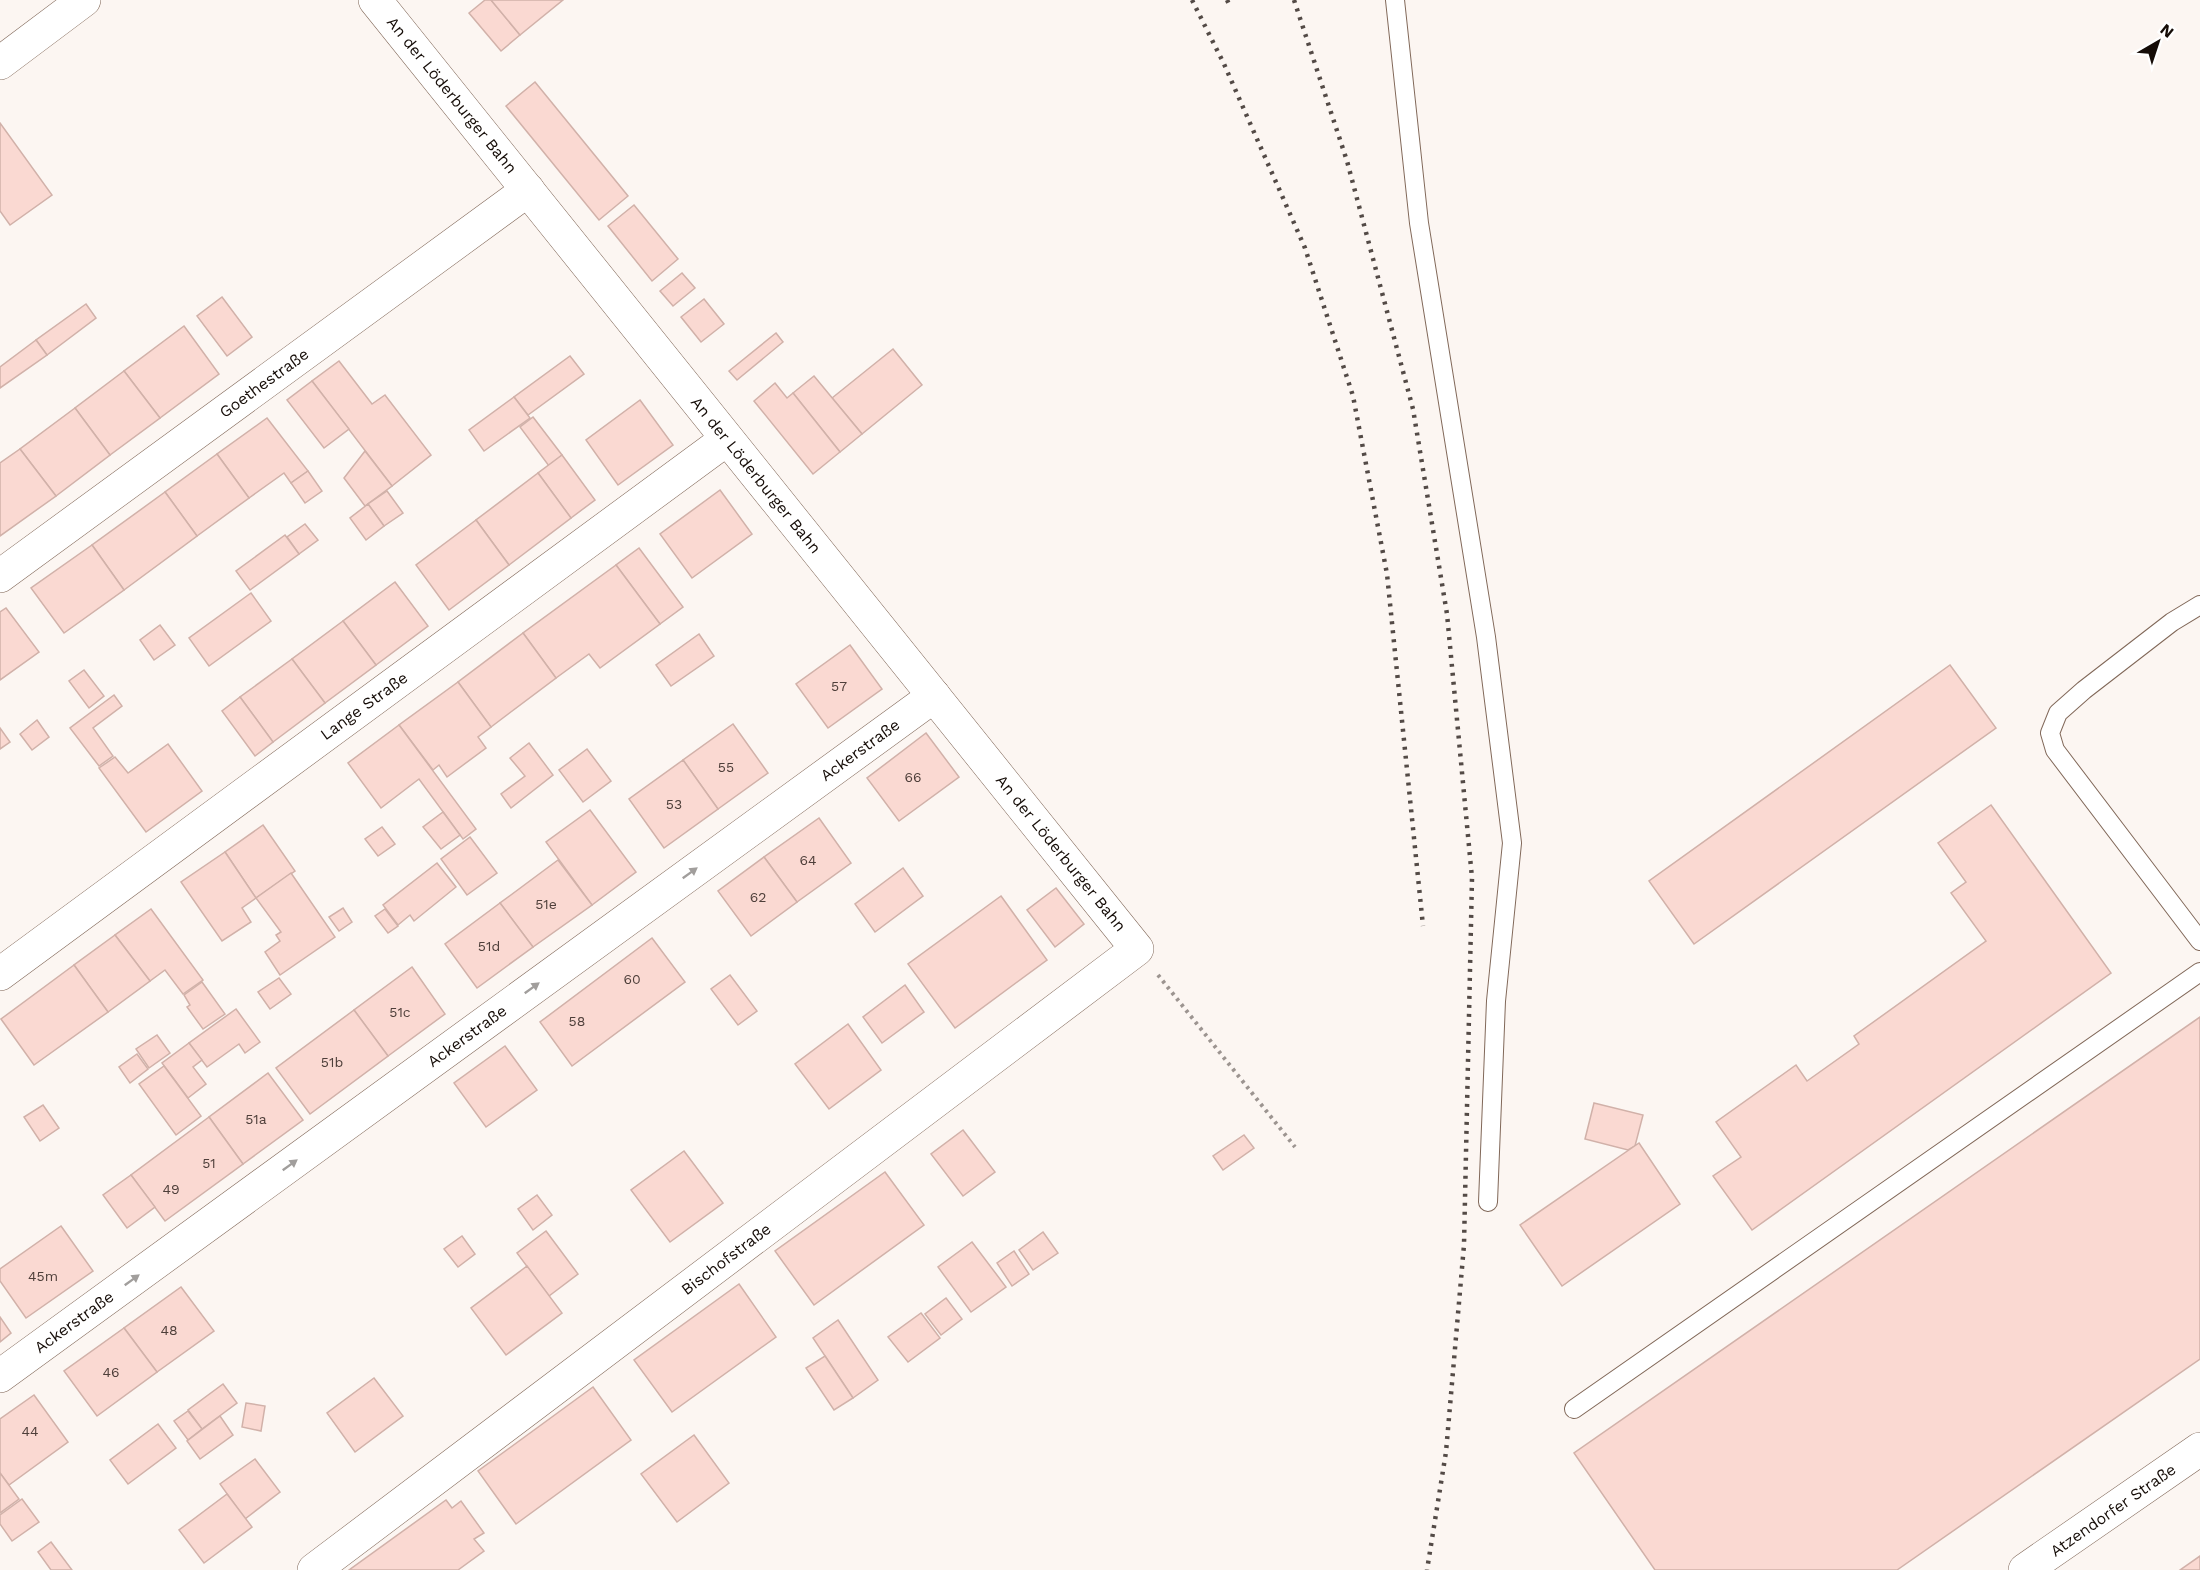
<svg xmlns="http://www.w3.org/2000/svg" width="2200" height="1570" font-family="'Work Sans',sans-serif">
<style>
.building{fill:#fad9d2;stroke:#d1b1a9;stroke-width:1.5}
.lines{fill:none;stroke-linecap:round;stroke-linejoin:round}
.lane-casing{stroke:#816859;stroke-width:20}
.street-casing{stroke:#816859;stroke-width:34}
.path{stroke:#9c9490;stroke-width:4;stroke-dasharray:3 4.5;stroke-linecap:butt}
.lane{stroke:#fff;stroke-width:18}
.street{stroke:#fff;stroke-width:33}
.rail{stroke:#534a46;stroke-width:4.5;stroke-dasharray:3 6;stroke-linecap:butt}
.oneway{fill:#a19e9c}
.labels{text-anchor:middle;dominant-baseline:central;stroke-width:5;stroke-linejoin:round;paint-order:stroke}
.number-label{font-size:14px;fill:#4e3f3a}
.street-label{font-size:16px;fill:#150c07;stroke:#fff}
</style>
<rect width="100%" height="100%" fill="#fcf6f2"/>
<g class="building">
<polygon points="485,0 491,0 520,35 501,51 469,13"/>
<polygon points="491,0 563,0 520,35"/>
<polygon points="535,82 628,196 599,220 506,106"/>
<polygon points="0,123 52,195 10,225 0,211"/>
<polygon points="634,205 678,259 652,281 608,226"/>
<polygon points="682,273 695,288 673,306 660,291"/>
<polygon points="222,297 252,337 227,356 197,316"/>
<polygon points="704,299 724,324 701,342 681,317"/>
<polygon points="86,304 96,318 47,355 36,340"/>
<polygon points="184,326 219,374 160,418 124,371"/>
<polygon points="776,333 783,342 737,380 729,371"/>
<polygon points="36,340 47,355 0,388 0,367"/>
<polygon points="893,349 922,385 862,434 832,398"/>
<polygon points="570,356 584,374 528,415 514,397"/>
<polygon points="339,361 372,404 385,395 431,455 392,486 312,381"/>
<polygon points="124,371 160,418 110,455 75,408"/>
<polygon points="814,376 862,434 840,452 793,393"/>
<polygon points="312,381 349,429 324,448 287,400"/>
<polygon points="775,383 787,398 793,393 840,452 813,474 754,401"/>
<polygon points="514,397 530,418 484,451 469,430"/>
<polygon points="640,400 673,445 618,485 586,440"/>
<polygon points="75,408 110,455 56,496 20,449"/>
<polygon points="533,417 562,455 549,466 520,427"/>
<polygon points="267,418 308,471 291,483 284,473 249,498 217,454"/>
<polygon points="20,449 56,496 0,536 0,463"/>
<polygon points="365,451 392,486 365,506 344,478"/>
<polygon points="217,454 249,498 197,536 165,492"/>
<polygon points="562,455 595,500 571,518 538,473"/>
<polygon points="308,471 322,491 305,503 291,483"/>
<polygon points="538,473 571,518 509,565 476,520"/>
<polygon points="720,490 752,534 692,578 660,534"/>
<polygon points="387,491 403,513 384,526 368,504"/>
<polygon points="165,492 197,536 124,590 92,545"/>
<polygon points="368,504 384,526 366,540 350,518"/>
<polygon points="476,520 509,565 449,610 416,565"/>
<polygon points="305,524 318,540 299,554 287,537"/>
<polygon points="285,535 299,554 250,590 236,571"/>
<polygon points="92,545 124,590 64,633 31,588"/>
<polygon points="639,548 683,607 660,624 616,565"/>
<polygon points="616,565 660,624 600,668 589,654 556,678 523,633"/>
<polygon points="395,582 428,626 376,665 343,621"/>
<polygon points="251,593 271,621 209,666 189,638"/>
<polygon points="6,608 39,652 0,680 0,612"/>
<polygon points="343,621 376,665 325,703 292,659"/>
<polygon points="160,625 175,645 154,660 140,640"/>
<polygon points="523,633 556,678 491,727 458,682"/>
<polygon points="699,634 714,656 671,686 656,665"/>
<polygon points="850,645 882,689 828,728 796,684"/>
<polygon points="292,659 325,703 273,742 240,697"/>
<polygon points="1950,665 1996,728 1694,944 1649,881"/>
<polygon points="84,670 104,696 89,708 69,681"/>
<polygon points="458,682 491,727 478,737 486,748 447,777 439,765 433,770 399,725"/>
<polygon points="114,695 122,706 93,728 113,756 99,766 70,728"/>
<polygon points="240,697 273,742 255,756 222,711"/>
<polygon points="37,720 49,737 32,750 20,734"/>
<polygon points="733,724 768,773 718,809 683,760"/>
<polygon points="399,725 476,829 463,839 419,779 381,808 348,763"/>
<polygon points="0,728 10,742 0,749"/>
<polygon points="926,733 959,777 899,821 867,778"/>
<polygon points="529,743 553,775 511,808 501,794 525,776 510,758"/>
<polygon points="168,744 202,791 146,832 99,768 115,757 128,773"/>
<polygon points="587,749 611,781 583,802 559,770"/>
<polygon points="683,760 718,809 664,848 629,799"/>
<polygon points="1991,805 2111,973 1752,1230 1713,1176 1741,1157 1716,1122 1796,1065 1807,1081 1859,1044 1854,1036 1986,941 1951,893 1966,882 1938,843"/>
<polygon points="590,810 636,872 592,905 546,842"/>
<polygon points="443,812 460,835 441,849 423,827"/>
<polygon points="819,818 851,863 797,902 764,857"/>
<polygon points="263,825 295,871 256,898 225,852"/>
<polygon points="382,827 395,844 378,856 365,839"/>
<polygon points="470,837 497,873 467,895 441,859"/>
<polygon points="225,852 256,898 242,908 251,922 222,941 181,882"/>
<polygon points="764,857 797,902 751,936 718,891"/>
<polygon points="558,860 592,905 533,947 500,903"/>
<polygon points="437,863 456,887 414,921 410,915 398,925 383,905"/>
<polygon points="903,868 923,896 875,932 855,904"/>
<polygon points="291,873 335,937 280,975 265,952 280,941 276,935 281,932 256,898"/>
<polygon points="1056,888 1084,924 1055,947 1027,910"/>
<polygon points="1001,896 1047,960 955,1028 908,964"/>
<polygon points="500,903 533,947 477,988 445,944"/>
<polygon points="343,908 352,922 339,931 329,917"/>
<polygon points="151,909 203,980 183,994 165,970 150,981 115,935"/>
<polygon points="385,909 398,926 388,933 375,916"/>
<polygon points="115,935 150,981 108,1012 74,965"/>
<polygon points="652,938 685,982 572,1066 540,1022"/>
<polygon points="74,965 108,1012 34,1065 1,1019"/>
<polygon points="412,967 445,1014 388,1056 354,1010"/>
<polygon points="730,975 757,1011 738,1025 711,989"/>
<polygon points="279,978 291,994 270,1009 258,992"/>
<polygon points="202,982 225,1014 203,1029 187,1007 190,1005 184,995"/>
<polygon points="905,985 924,1012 882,1043 863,1017"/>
<polygon points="236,1009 260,1042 245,1053 239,1044 207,1067 189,1043"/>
<polygon points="354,1010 388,1056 310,1114 276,1068"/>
<polygon points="2200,1017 2200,1359 1897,1570 1655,1570 1574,1453"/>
<polygon points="848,1024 881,1070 829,1109 795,1064"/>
<polygon points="157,1035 170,1053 149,1068 136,1049"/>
<polygon points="189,1043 202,1060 193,1067 206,1084 188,1098 162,1063"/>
<polygon points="505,1046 537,1090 486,1127 454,1083"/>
<polygon points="137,1054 148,1069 130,1083 119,1067"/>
<polygon points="164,1066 201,1116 176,1135 139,1084"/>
<polygon points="268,1073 303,1120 243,1164 209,1117"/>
<polygon points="1594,1103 1643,1115 1635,1146 1628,1150 1585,1139"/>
<polygon points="43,1105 59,1128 40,1141 24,1117"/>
<polygon points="209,1117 243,1164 165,1221 131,1175"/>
<polygon points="963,1130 995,1172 963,1196 931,1154"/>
<polygon points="1244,1135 1254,1148 1223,1170 1213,1156"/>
<polygon points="1639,1143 1680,1204 1562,1286 1520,1225"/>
<polygon points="684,1151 723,1203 670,1242 631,1190"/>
<polygon points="885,1172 924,1225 814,1305 775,1251"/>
<polygon points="131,1175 155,1207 127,1228 103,1195"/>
<polygon points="537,1195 552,1215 533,1230 518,1209"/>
<polygon points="61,1226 93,1271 26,1318 0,1281 0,1269"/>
<polygon points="546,1231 578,1274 549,1296 517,1253"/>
<polygon points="1043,1232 1058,1253 1033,1270 1019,1250"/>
<polygon points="462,1236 475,1254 458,1267 444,1249"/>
<polygon points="972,1242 1006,1287 971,1312 938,1267"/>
<polygon points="1014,1251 1029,1274 1012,1286 997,1263"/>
<polygon points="527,1266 562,1313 506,1355 471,1308"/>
<polygon points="739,1284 776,1337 672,1412 634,1360"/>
<polygon points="181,1287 214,1331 157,1372 124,1328"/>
<polygon points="946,1298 962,1319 941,1335 925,1314"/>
<polygon points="921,1313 940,1338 908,1362 888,1337"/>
<polygon points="0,1317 11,1333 0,1342"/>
<polygon points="838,1320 878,1380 853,1398 813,1338"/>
<polygon points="124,1328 157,1372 97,1416 64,1371"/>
<polygon points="825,1356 853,1398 834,1410 806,1368"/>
<polygon points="374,1378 403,1416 355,1452 327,1413"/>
<polygon points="223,1384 237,1403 202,1429 188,1410"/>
<polygon points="593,1387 631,1440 516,1524 478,1471"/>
<polygon points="34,1395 68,1442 9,1485 0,1473 0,1419"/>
<polygon points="246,1403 265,1406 261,1431 242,1427"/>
<polygon points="188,1411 202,1429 188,1440 174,1421"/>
<polygon points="220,1416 233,1435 200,1459 187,1441"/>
<polygon points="158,1424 176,1448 128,1484 110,1460"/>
<polygon points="694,1435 729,1483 677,1522 641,1474"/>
<polygon points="255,1459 280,1492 245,1519 220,1484"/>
<polygon points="0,1473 19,1499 0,1513"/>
<polygon points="227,1494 252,1527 204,1563 179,1530"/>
<polygon points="22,1499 39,1522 12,1541 0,1524 0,1515"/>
<polygon points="446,1500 452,1508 461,1501 484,1533 474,1539 484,1551 458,1570 349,1570"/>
<polygon points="51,1542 72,1570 51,1570 38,1552"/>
<polygon points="2200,1556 2200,1570 2180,1570"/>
</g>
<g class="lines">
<g class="lane-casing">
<g id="lane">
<polyline points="1395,0 1419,223 1486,637 1512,843 1496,1001 1488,1202"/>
<polyline points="2200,605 2172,622 2084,690 2058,713 2050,733 2055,750 2200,941"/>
<polyline points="1574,1409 2200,972"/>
</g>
</g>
<g class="street-casing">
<g id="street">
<polyline points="0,63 84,0"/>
<polyline points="0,576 528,190"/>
<polyline points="0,974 727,439"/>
<polyline points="0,1376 934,696"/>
<polyline points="314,1570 1137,949 375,0"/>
<polyline points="2025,1570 2200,1449"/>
</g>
</g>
<polyline class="path" points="1158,975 1295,1147"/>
<use href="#lane" class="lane"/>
<use href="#street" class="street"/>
<g class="rail">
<polyline points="1192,0 1224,64 1305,248 1353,396 1387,574 1423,926"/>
<polyline points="1227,0 1231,8"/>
<polyline points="1294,0 1347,161 1413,409 1447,614 1472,878 1464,1245 1446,1452 1427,1570"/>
</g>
</g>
<defs><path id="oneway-solid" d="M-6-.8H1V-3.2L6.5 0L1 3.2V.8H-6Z" transform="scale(1.5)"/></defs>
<g class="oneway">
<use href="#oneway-solid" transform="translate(690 873) rotate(-36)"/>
<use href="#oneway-solid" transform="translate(532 988) rotate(-36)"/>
<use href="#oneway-solid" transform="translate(290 1165) rotate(-36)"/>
<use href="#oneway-solid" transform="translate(132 1280) rotate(-36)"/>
</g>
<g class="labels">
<g class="number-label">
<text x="839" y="686">57</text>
<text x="726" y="767">55</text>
<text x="913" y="777">66</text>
<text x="674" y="804">53</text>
<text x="808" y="860">64</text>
<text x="758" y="897">62</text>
<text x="546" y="904">51e</text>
<text x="489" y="946">51d</text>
<text x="632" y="979">60</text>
<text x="400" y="1012">51c</text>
<text x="577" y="1021">58</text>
<text x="332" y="1062">51b</text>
<text x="256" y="1119">51a</text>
<text x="209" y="1163">51</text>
<text x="171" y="1189">49</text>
<text x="43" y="1276">45m</text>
<text x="169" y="1330">48</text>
<text x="111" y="1372">46</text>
<text x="30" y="1431">44</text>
</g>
<g class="street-label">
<text transform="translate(452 95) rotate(51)">An der Löderburger Bahn</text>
<text transform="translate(264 383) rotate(-36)">Goethestraße</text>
<text transform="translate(756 475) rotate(51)">An der Löderburger Bahn</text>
<text transform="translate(364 706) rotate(-36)">Lange Straße</text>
<text transform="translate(860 750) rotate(-36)">Ackerstraße</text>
<text transform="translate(1061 853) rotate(51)">An der Löderburger Bahn</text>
<text transform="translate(467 1036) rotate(-36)">Ackerstraße</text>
<text transform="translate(726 1259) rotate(-37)">Bischofstraße</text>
<text transform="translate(74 1322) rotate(-36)">Ackerstraße</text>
<text transform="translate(2113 1510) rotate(-35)">Atzendorfer Straße</text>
</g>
</g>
<g transform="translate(2158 42) rotate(39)" stroke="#ffffff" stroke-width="4.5" paint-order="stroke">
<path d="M0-4.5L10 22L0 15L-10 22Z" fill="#150c07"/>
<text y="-9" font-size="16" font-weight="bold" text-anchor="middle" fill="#150c07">N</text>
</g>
</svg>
